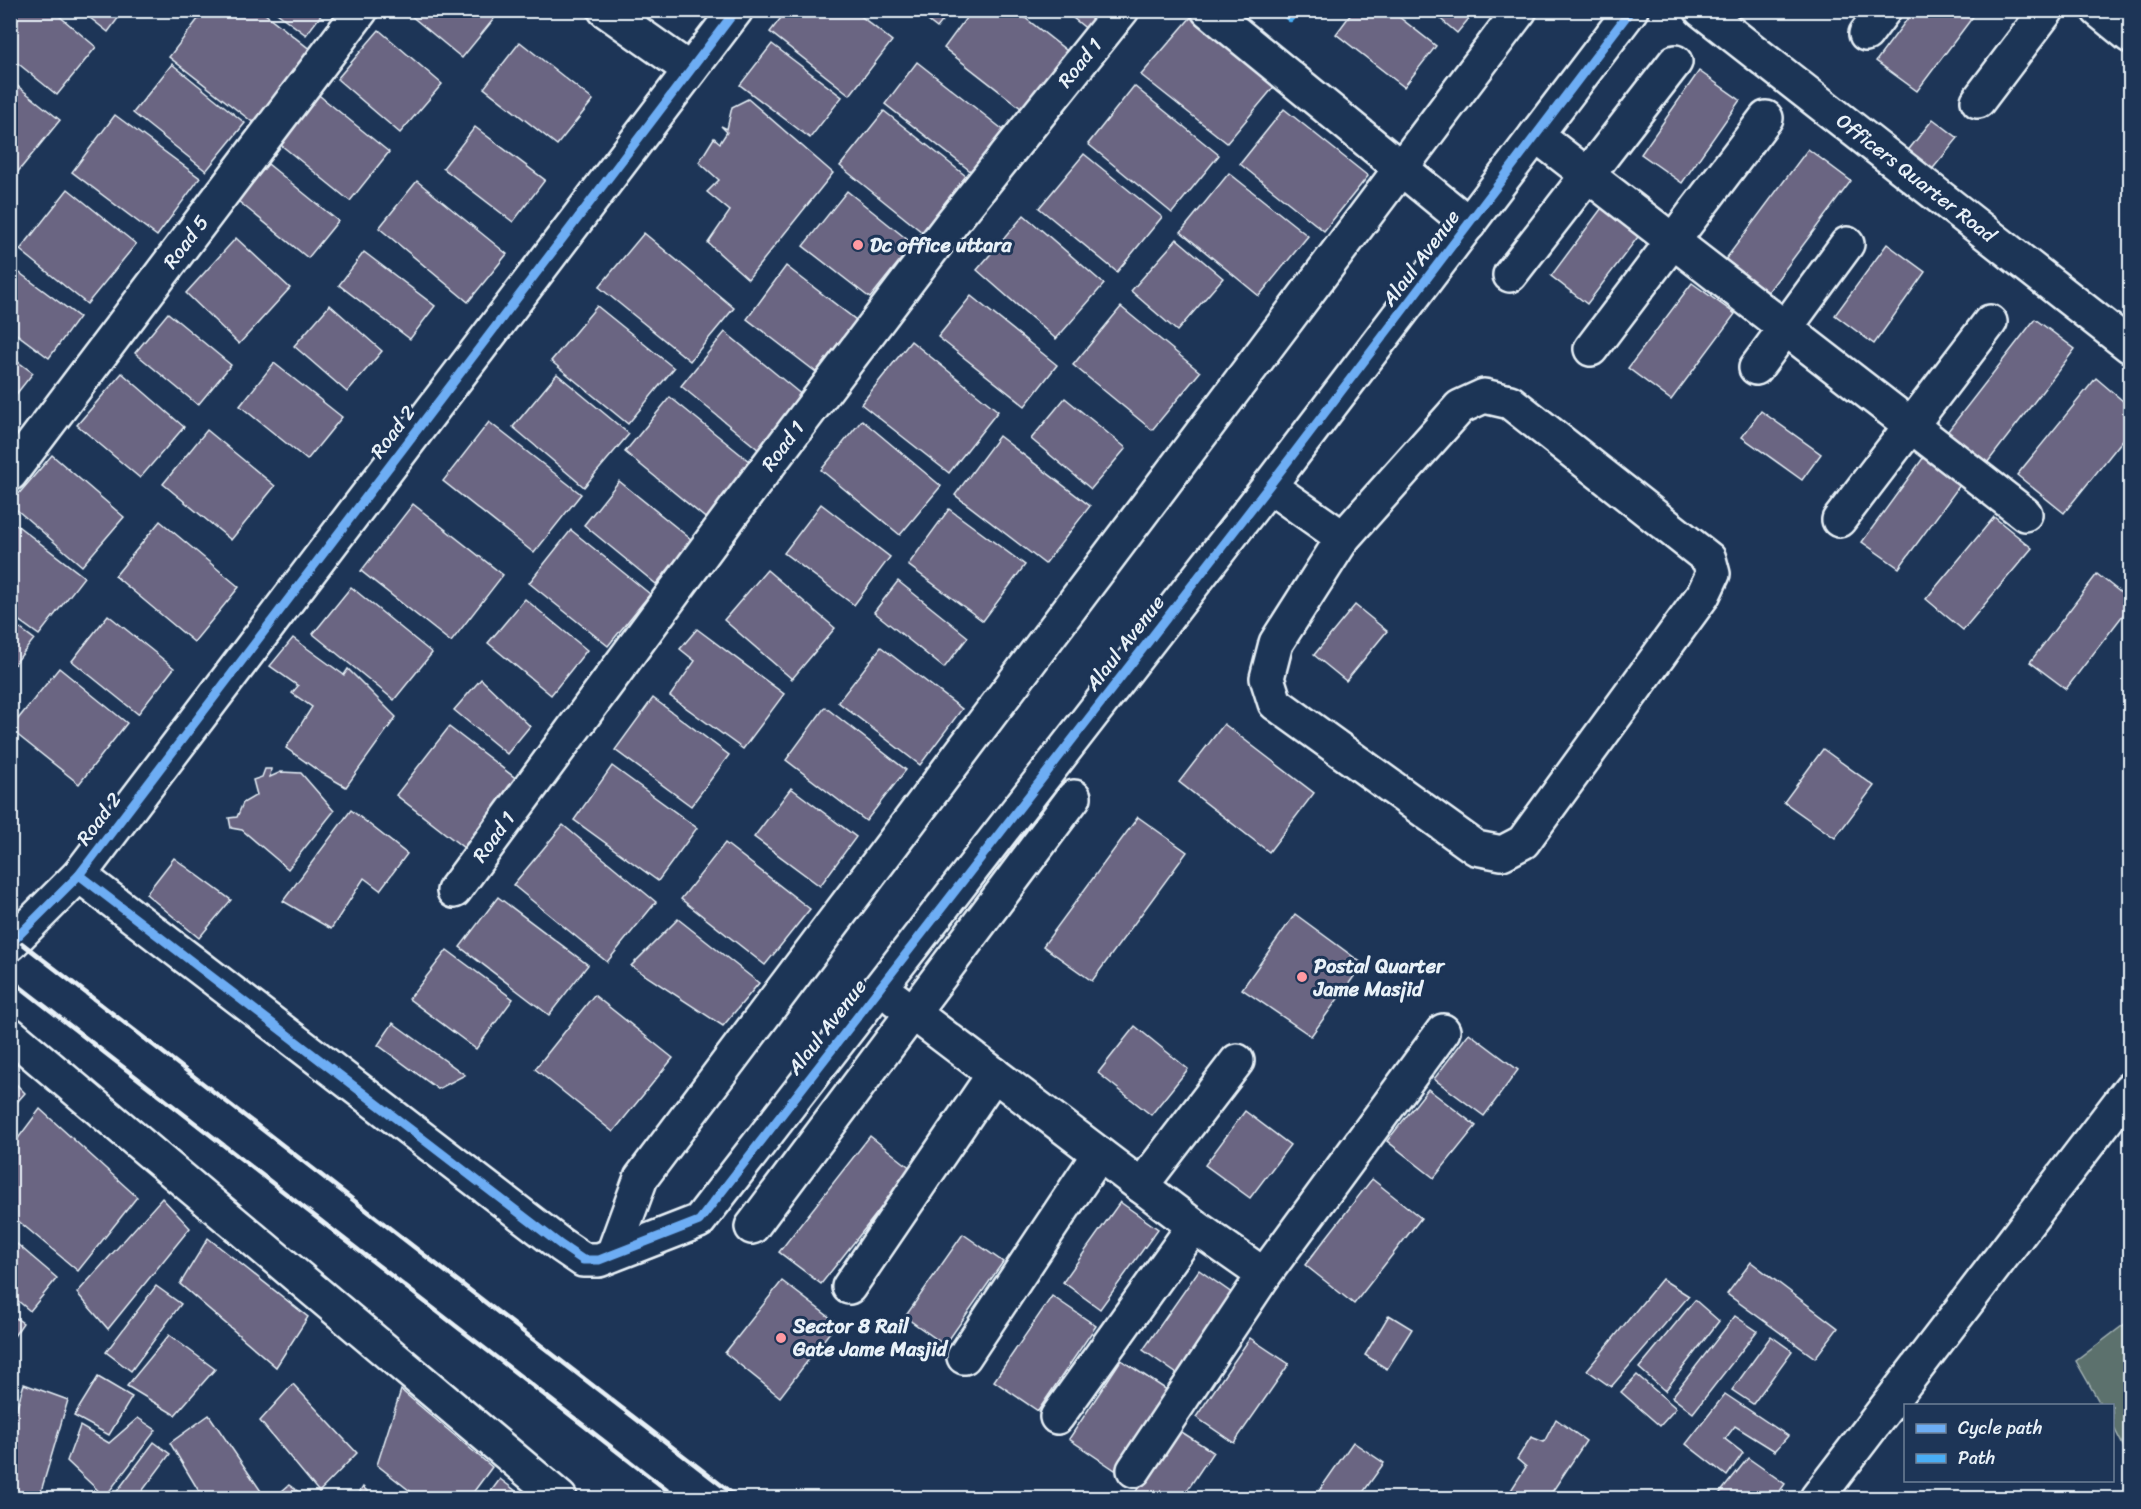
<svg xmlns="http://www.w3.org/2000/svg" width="2141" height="1509" font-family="Sriracha,sans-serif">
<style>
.green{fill:#5b716d;stroke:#a2b1b2;stroke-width:1.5}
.building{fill:#6a6582;stroke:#e8f1f8;stroke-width:1.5}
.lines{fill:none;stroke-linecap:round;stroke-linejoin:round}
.minor-casing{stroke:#e8f1f8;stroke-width:38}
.minor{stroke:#1d3557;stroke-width:33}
.rail{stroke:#e8f1f8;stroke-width:4.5}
.quiet{stroke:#49aef6;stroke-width:8;stroke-dasharray:15 8;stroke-linecap:butt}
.cycleway-casing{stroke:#1d3557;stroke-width:13}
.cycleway{stroke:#6dadf4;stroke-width:9}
.poi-dot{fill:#ff9aa2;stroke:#1d3557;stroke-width:2}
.labels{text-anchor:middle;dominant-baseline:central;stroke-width:6;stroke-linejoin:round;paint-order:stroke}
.street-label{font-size:20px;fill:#e8f1f8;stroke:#1d3557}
.poi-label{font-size:20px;font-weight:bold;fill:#e8f1f8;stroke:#1d3557;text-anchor:start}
</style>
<rect width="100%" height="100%" fill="#1d3557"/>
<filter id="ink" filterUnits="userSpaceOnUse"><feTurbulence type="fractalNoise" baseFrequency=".0167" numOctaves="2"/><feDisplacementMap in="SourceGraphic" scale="12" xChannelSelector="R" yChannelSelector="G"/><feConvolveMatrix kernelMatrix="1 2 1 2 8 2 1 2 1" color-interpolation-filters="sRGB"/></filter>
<g filter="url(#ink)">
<polygon class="green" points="2130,1320 2130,1459 2113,1426 2112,1406 2101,1405 2076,1361"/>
<g class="building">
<polygon points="10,10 52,10 96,47 57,95 10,57"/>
<polygon points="80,10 124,10 108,32"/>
<polygon points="205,10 260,10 312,51 255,124 169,57"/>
<polygon points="273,10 325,10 306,35"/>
<polygon points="404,10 492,10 497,15 462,58"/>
<polygon points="787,10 853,10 892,41 850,95 770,32"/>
<polygon points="914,10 951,10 937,28"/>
<polygon points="972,10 1015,10 1071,54 1026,112 944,48"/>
<polygon points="1063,10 1112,10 1093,34"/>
<polygon points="1281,10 1296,10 1290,18"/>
<polygon points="1354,10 1390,10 1436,46 1404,87 1336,34"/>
<polygon points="1430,10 1476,10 1457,33"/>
<polygon points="1914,10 1978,10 1917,91 1876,61"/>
<polygon points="1192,16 1278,82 1227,143 1141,75"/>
<polygon points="379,30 442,84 400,133 337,79"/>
<polygon points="520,42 593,100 557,145 484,88"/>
<polygon points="772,44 842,97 810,138 740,85"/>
<polygon points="917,62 1006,132 973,173 885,104"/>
<polygon points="172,64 245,123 206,171 133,113"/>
<polygon points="1699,71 1740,100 1682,183 1641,154"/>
<polygon points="10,80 60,120 12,179 10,178"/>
<polygon points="1134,86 1219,155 1172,213 1088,144"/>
<polygon points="315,92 389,152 350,201 276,141"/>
<polygon points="748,99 833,173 748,279 708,243 730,211 707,192 719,180 699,162 714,138 720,143 727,132 721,126 727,129 732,107"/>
<polygon points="1284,109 1368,176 1324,231 1240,164"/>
<polygon points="884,111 966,176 922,232 840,166"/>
<polygon points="115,115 200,178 157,236 72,172"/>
<polygon points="1933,119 1958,138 1930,172 1906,153"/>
<polygon points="475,127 545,180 513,222 443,168"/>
<polygon points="1808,149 1851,181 1768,292 1725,260"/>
<polygon points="1084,154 1162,217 1117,272 1039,208"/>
<polygon points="268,164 338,221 308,258 238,201"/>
<polygon points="1229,173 1308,236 1259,296 1181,232"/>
<polygon points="417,181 507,254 468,302 379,228"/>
<polygon points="68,189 136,244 87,304 20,250"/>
<polygon points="847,191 913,244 870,298 803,246"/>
<polygon points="1607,201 1644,229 1587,304 1551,276"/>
<polygon points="1024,215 1104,284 1056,339 977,270"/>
<polygon points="644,233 734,308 690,361 599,287"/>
<polygon points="236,238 290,288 239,344 186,293"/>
<polygon points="1177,239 1223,278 1177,331 1131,291"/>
<polygon points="1887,244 1925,272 1874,344 1835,315"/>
<polygon points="364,252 435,306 410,339 339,285"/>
<polygon points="786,266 856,320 816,372 747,319"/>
<polygon points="13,268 79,317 49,358 10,329 10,271"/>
<polygon points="1692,283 1735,314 1671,400 1628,368"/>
<polygon points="971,296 1057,365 1025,406 938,337"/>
<polygon points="330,305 382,351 347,392 294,346"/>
<polygon points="597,306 674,368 628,424 551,361"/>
<polygon points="1121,307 1200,372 1152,430 1073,365"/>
<polygon points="168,313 231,365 198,405 135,353"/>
<polygon points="2035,319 2075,349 1984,467 1944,436"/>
<polygon points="725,332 803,396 759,450 681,386"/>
<polygon points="911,341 998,411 949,473 861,404"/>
<polygon points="10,356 33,373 10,402"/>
<polygon points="274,363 342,417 307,460 240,406"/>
<polygon points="122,373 184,427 140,478 77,425"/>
<polygon points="557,374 629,434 584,487 513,427"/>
<polygon points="2096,378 2130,407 2130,431 2064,513 2017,475"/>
<polygon points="670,397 755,466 709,521 625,452"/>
<polygon points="1065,398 1126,448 1091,489 1031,439"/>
<polygon points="1761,411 1821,454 1802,480 1742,437"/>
<polygon points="862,420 941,486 900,535 821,470"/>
<polygon points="489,422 581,494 534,553 443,481"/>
<polygon points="207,430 275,486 231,540 163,484"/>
<polygon points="999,436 1090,506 1045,564 955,495"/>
<polygon points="1926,454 1963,481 1899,568 1862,542"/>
<polygon points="52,455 124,517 82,566 10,504"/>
<polygon points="619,481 692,540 656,584 584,525"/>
<polygon points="413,504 503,575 451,642 361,571"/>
<polygon points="821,504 890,557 854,605 784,553"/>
<polygon points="949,509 1025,565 983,621 908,565"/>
<polygon points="1994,517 2032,548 1963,630 1926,599"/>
<polygon points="10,520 84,577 39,635 10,614"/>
<polygon points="160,521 239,587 194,642 115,576"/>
<polygon points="571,530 650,594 608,646 529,583"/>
<polygon points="767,570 835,628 792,679 724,620"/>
<polygon points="2097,574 2130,600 2130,606 2066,689 2030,662"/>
<polygon points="898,581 968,637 944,668 874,612"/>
<polygon points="351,587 432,653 394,700 313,634"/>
<polygon points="525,599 587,650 551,695 488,643"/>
<polygon points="1355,605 1387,631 1346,681 1314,655"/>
<polygon points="108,615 174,668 138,714 72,661"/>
<polygon points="10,621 34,639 10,670"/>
<polygon points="697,629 784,694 743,749 670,696 695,661 680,649"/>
<polygon points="293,638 344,675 348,669 396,717 346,787 320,772 286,748 312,707 292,693 298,686 270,666"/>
<polygon points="881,647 962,709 920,765 838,702"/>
<polygon points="59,668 127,723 79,784 10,729"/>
<polygon points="481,679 530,726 507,754 454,710"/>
<polygon points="653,698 729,755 691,806 615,750"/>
<polygon points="825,707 906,770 866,821 786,760"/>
<polygon points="1224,724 1314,793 1269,852 1179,782"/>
<polygon points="449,727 518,780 464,848 396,795"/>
<polygon points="1823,749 1874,786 1835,838 1784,802"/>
<polygon points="612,766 697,828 658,881 574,820"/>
<polygon points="265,769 271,769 270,777 281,772 301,773 334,811 288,869 242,830 231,828 229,818 237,817 243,803 257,795 253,780 262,777"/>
<polygon points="791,788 856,837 820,886 754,837"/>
<polygon points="351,810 407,854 380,890 364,878 331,929 283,901"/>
<polygon points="1138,817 1187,852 1092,981 1043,946"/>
<polygon points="563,825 656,902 607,962 513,885"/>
<polygon points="725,843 810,909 765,965 681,899"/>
<polygon points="174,858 231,900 199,938 146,894"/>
<polygon points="498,897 588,965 549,1015 460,947"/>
<polygon points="1295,914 1363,964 1311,1036 1242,989"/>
<polygon points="678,919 759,983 723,1026 631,966"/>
<polygon points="447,950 513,999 476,1049 409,999"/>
<polygon points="594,995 673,1058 613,1132 535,1069"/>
<polygon points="393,1023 465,1075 438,1089 378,1045"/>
<polygon points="1135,1026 1188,1069 1151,1115 1098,1073"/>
<polygon points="1469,1033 1518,1070 1484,1116 1434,1079"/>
<polygon points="10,1078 25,1093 10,1110"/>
<polygon points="1428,1089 1476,1126 1434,1178 1387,1141"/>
<polygon points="40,1109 137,1197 78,1271 10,1214 10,1149"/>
<polygon points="1245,1111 1290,1145 1250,1198 1205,1165"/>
<polygon points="870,1136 912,1169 821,1284 779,1252"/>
<polygon points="1372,1179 1421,1218 1354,1304 1305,1265"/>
<polygon points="162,1198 190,1228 108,1329 77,1293"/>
<polygon points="1120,1202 1158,1229 1100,1309 1063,1282"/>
<polygon points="963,1234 1003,1262 945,1345 905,1317"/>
<polygon points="10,1238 57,1278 30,1311 10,1294"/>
<polygon points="208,1238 308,1317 276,1367 180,1284"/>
<polygon points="1751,1262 1838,1328 1815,1358 1727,1294"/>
<polygon points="1199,1270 1236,1296 1180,1376 1143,1350"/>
<polygon points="1662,1279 1689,1296 1611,1387 1587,1370"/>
<polygon points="782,1281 837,1323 780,1397 725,1353"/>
<polygon points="156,1286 181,1304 131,1371 106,1352"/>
<polygon points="1052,1296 1096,1326 1038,1411 994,1381"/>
<polygon points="1695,1300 1719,1321 1665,1391 1639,1368"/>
<polygon points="10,1314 23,1323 10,1342"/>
<polygon points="1389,1315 1412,1329 1387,1369 1365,1355"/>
<polygon points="1735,1316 1757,1331 1693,1413 1672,1397"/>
<polygon points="169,1335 215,1369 175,1415 127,1386"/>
<polygon points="1771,1336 1792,1351 1753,1404 1732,1390"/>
<polygon points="1250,1338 1289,1364 1234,1443 1196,1417"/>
<polygon points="1121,1360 1167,1390 1115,1470 1069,1439"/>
<polygon points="1637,1375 1676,1408 1660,1426 1621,1392"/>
<polygon points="98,1377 132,1397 109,1435 74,1416"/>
<polygon points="24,1384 68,1400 39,1498 30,1498 10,1492 10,1429"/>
<polygon points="293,1384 357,1453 319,1492 260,1421"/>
<polygon points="401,1390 492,1467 469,1498 419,1498 377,1465"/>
<polygon points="1725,1394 1788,1436 1775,1451 1735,1426 1725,1439 1743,1453 1727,1476 1686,1444"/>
<polygon points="209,1415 263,1494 258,1498 203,1498 170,1443"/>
<polygon points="138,1418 156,1430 105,1497 67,1461 80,1426 109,1443"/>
<polygon points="1556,1419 1586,1441 1548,1498 1506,1498 1526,1467 1517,1459 1531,1437 1544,1442"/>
<polygon points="1177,1429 1213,1452 1182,1498 1143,1498 1135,1493"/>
<polygon points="154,1442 170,1454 137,1498 112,1498"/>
<polygon points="1353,1442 1384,1463 1359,1498 1314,1498"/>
<polygon points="1748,1458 1785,1484 1775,1498 1716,1498"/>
<polygon points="500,1479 525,1498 486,1498"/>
<polygon points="289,1485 307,1498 274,1498"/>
<polygon points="363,1487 374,1498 356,1498"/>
</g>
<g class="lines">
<g class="minor-casing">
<g id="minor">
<polyline points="605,10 690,70"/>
<polyline points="1208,10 1469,224"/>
<polyline points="1701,10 2130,346"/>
<polyline points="2098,10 2130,36"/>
<polyline points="1866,34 1884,10"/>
<polyline points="1978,101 2047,10"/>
<polyline points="1536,135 2025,514"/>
<polyline points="1510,275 1675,62"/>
<polyline points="1591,349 1766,118"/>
<polyline points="1756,368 1847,244"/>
<polygon points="1484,396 1510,402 1709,559 1713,574 1703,595 1523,842 1502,853 1476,848 1275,703 1267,678 1276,643 1343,538 1460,407"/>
<polyline points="10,474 361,10"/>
<polyline points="1269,486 1343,538"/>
<polyline points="1839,520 1990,322"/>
<polyline points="79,875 561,1245 583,1260 599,1260 699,1221 1269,486 1631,10"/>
<polyline points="454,891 739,504 951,224 1122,10"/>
<polyline points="10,944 79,875 736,10"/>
<polyline points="895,999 1194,1226 1264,1275"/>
<polyline points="10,1034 560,1498"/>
<polyline points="1141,1186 1237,1061"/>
<polyline points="752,1227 1074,797"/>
<polyline points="613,1254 641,1178 1520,10"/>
<polyline points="849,1287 994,1074"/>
<polyline points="964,1357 1099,1154"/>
<polyline points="1057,1417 1194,1226"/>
<polyline points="1134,1470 1264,1275 1443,1031"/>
<polyline points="1817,1498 2130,1089"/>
</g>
</g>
<use href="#minor" class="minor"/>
<g class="rail">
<polyline points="10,934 738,1498"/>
<polyline points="10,979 677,1498"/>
</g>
<polyline class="quiet" points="1281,10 1290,18 1296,10"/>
<g class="cycleway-casing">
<g id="cycleway">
<polyline points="79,875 561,1245 583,1260 599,1260 699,1221 1269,486 1631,10"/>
<polyline points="10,944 79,875 736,10"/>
</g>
</g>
<use href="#cycleway" class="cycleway"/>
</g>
</g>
<g class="poi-dot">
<circle cx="858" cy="245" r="6"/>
<circle cx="1302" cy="977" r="6"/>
<circle cx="781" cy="1338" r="6"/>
</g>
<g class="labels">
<g class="street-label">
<text transform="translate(1080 63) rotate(-51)">Road 1</text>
<text transform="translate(1916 178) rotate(38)">Officers Quarter Road</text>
<text transform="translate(186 242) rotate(-53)">Road 5</text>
<text transform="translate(1421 258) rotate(-53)">Alaul Avenue</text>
<text transform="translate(393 432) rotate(-53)">Road 2</text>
<text transform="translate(783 446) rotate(-53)">Road 1</text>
<text transform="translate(1125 643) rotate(-52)">Alaul Avenue</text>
<text transform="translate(99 819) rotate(-53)">Road 2</text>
<text transform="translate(494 837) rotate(-54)">Road 1</text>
<text transform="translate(827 1027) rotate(-52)">Alaul Avenue</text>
</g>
<g class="poi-label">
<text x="870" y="245">Dc office uttara</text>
<text x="1314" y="966">Postal Quarter<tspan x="1314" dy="23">Jame Masjid</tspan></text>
<text x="793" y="1326">Sector 8 Rail<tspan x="793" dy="23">Gate Jame Masjid</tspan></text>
</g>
</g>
<rect width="2141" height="1509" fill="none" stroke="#1d3557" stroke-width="36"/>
<rect x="18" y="18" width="2105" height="1473" fill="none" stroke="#e8f1f8" stroke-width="2" filter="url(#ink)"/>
<rect x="1904" y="1404" width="210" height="78" fill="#1d3557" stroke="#6e8097" stroke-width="1.5"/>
<rect x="1916" y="1424" width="30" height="9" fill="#6dadf4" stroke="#6e8097" stroke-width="1.5"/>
<text x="1958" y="1434" font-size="18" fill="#e8f1f8">Cycle path</text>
<rect x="1916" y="1454" width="30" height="9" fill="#49aef6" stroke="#6e8097" stroke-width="1.5"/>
<text x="1958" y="1464" font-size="18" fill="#e8f1f8">Path</text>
</svg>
